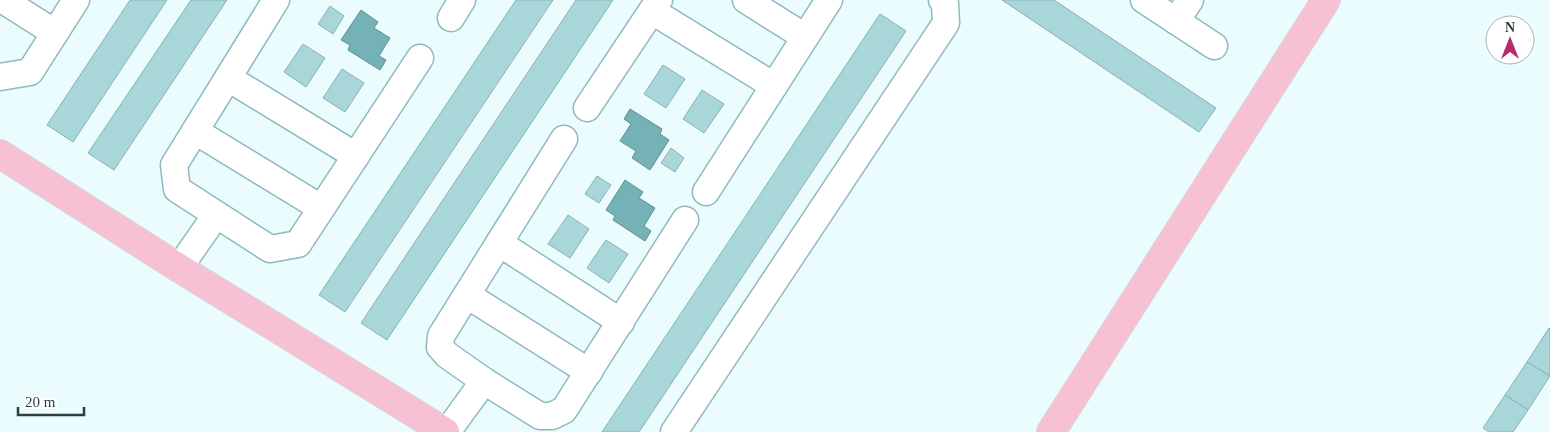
<svg xmlns="http://www.w3.org/2000/svg" width="1550" height="432" font-family="'Times New Roman',serif">
<style>
.water{fill:#75b2b6;stroke:#5f8f92}
.building{fill:#a9d6d9;stroke:#88b3b6}
.lines{fill:none;stroke-linecap:round;stroke-linejoin:round}
.minor-casing{stroke:#8ebabd;stroke-width:29}
.major-casing{stroke:#d5d8d9;stroke-width:30}
.minor{stroke:#fff;stroke-width:26}
.major{stroke:#f8c0d3;stroke-width:28}
</style>
<rect width="100%" height="100%" fill="#eafcfd"/>
<g class="water">
<polygon points="361,10 378,22 374,28 390,38 379,56 386,60 380,70 348,50 350,45 341,40"/>
<polygon points="630,109 662,129 660,134 669,140 650,170 632,158 636,151 620,141 631,124 624,119"/>
<polygon points="625,180 643,192 639,198 655,208 644,226 651,231 645,241 613,220 615,216 606,210"/>
</g>
<g class="building">
<polygon points="130,0 167,0 73,142 47,125"/>
<polygon points="191,0 227,0 114,170 88,153"/>
<polygon points="516,0 553,0 345,312 319,295"/>
<polygon points="576,0 613,0 387,340 361,323"/>
<polygon points="1002,0 1054,0 1216,108 1199,132"/>
<polygon points="330,6 344,16 333,34 318,24"/>
<polygon points="880,14 906,31 639,432 602,432"/>
<polygon points="303,44 325,58 306,87 284,72"/>
<polygon points="663,65 685,79 666,108 644,94"/>
<polygon points="342,69 364,83 345,112 323,98"/>
<polygon points="702,90 724,104 704,133 683,119"/>
<polygon points="671,148 684,158 675,172 661,163"/>
<polygon points="597,176 611,185 599,203 585,194"/>
<polygon points="568,215 589,229 570,258 548,244"/>
<polygon points="606,240 628,254 609,283 587,268"/>
<polygon points="1549,328 1550,329 1550,376 1527,362"/>
<polygon points="1527,362 1550,376 1528,410 1505,395"/>
<polygon points="1505,395 1528,410 1513,432 1489,432 1483,428"/>
</g>
<g class="lines">
<g class="minor-casing">
<g id="minor">
<polyline points="3,0 55,33"/>
<polyline points="276,0 174,165 177,189 270,249 298,244 420,58"/>
<polyline points="746,0 805,37"/>
<polyline points="1144,0 1214,46"/>
<polyline points="652,11 774,86"/>
<polyline points="451,18 462,0"/>
<polyline points="1176,21 1190,0"/>
<polyline points="0,77 30,72 76,0"/>
<polyline points="228,78 356,156"/>
<polyline points="587,108 659,0"/>
<polyline points="195,131 321,208"/>
<polyline points="564,139 441,336 440,347 447,355 484,381 540,416 552,416 564,410 685,220"/>
<polyline points="706,192 829,0"/>
<polyline points="499,243 621,322"/>
<polyline points="179,268 216,215"/>
<polyline points="467,295 589,372"/>
<polyline points="447,432 484,381"/>
<polyline points="674,432 946,23 945,4 942,0"/>
</g>
</g>
<g class="major-casing">
<g id="major">
<polyline points="0,154 179,268 445,432"/>
<polyline points="1051,432 1326,0"/>
</g>
</g>
<use href="#minor" class="minor"/>
<use href="#major" class="major"/>
</g>
<g transform="translate(1510 40)"><circle r="24" fill="#ffffff" stroke="#abb2b2"/>
<path d="M0-4L9 19L0 12L-9 19Z" fill="#b62d6b"/>
<text y="-8" font-size="14" font-weight="bold" text-anchor="middle" fill="#2c3e3f">N</text>
</g>
<path d="M18 407v8h66v-8" fill="none" stroke="#2c3e3f" stroke-width="2.5"/>
<text x="25" y="407" font-size="15" fill="#2c3e3f" stroke="#ffffff" stroke-width="4" paint-order="stroke">20 m</text>
</svg>
